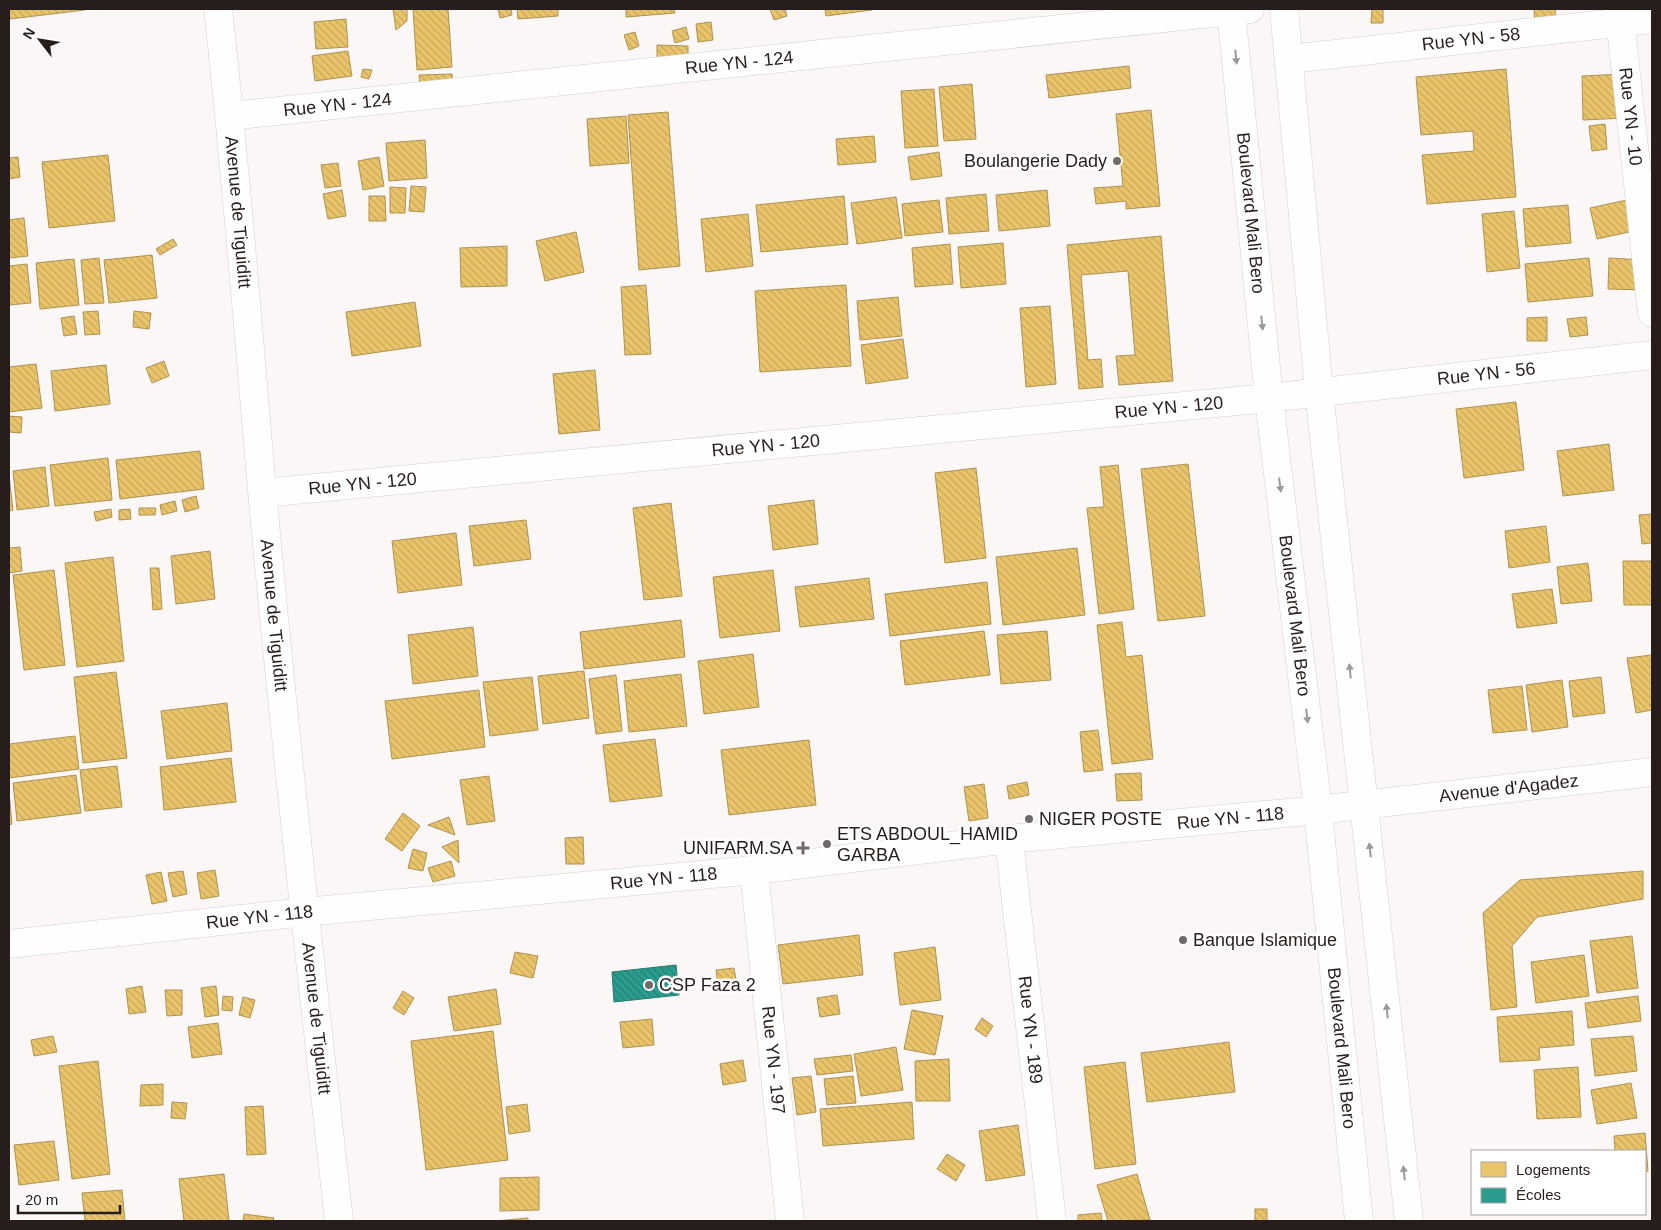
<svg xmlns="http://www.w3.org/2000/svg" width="1661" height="1230" font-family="Arial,sans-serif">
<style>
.homes{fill:url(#homes-back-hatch);stroke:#af9252}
.schools{fill:url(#schools-back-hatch);stroke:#29776c}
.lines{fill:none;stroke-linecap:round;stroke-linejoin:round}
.minor-casing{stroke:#d6cfcd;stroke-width:29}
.major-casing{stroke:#d6cfcd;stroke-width:29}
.minor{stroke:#fefefe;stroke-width:28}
.major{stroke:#fefefe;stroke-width:28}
.oneway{fill:#9d9998}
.poi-dot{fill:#716a68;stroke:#fff;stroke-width:2}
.labels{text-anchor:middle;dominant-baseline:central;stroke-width:5;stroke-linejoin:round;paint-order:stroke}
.street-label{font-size:18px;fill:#271e1b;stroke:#fff}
.poi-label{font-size:18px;fill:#271e1b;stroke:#fff;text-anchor:start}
</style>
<defs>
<pattern id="homes-back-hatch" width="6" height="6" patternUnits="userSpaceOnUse" patternTransform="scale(1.25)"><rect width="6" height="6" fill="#e9c46a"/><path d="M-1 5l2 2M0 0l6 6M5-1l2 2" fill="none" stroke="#c8a85b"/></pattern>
<pattern id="schools-back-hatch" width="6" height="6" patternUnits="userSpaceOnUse" patternTransform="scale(1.25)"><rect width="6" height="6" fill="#2a9d8f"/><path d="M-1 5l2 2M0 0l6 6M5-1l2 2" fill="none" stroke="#247f74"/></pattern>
</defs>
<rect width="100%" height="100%" fill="#fbf7f6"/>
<g class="homes">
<polygon points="9,9 85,9 85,10 10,19"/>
<polygon points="393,9 407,9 407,21 396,30"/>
<polygon points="413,9 448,9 452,67 417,70"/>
<polygon points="498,9 511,9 512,15 500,18"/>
<polygon points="517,9 558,9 558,16 518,19"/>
<polygon points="626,9 674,9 675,13 626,17"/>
<polygon points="770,9 785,9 787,16 774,20"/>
<polygon points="825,9 872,9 872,10 826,16"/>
<polygon points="1372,9 1383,9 1383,23 1371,23"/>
<polygon points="1534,9 1555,9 1556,24 1535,26"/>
<polygon points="346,19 348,47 316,49 314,22"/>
<polygon points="711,22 713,40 698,42 696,24"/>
<polygon points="686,27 689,39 675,43 672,31"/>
<polygon points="635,32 639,46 629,50 624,35"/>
<polygon points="657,45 688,46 688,60 657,59"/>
<polygon points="348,51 352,76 315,81 312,56"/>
<polygon points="1129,66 1131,88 1049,98 1046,75"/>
<polygon points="363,69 372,70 369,79 361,77"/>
<polygon points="1506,69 1516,197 1427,204 1422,155 1474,151 1473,131 1421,135 1416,77"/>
<polygon points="452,74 453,85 420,87 419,75"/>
<polygon points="1624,74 1625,118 1583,120 1582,76"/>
<polygon points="972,84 976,139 944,141 939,87"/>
<polygon points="934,89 938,146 905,148 901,91"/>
<polygon points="1151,110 1160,206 1126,209 1126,201 1096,204 1094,188 1123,186 1116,114"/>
<polygon points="668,112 680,266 639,270 628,115"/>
<polygon points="626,116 629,163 590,166 587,119"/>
<polygon points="1605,124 1607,149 1592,151 1589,126"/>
<polygon points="874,136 876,162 838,165 836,139"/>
<polygon points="425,140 427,178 389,181 386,143"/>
<polygon points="939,152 942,176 911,180 908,157"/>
<polygon points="108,155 115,221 49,228 42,162"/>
<polygon points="18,157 20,177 9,179 9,158"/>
<polygon points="379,157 384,186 363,190 358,161"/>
<polygon points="338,163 341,186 325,188 321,165"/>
<polygon points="411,186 426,187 424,212 409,211"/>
<polygon points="390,187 406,188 405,213 390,213"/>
<polygon points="342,190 346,216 328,219 323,194"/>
<polygon points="1047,190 1050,226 999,231 996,195"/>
<polygon points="986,194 989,231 949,234 946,198"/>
<polygon points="369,196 385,196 386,221 369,221"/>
<polygon points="844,196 848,244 761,252 756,205"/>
<polygon points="896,197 902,238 857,244 851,203"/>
<polygon points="1636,198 1643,229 1597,239 1590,208"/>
<polygon points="939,200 943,232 905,236 902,204"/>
<polygon points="1568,205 1571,243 1526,247 1523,209"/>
<polygon points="1514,211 1520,268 1487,272 1482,214"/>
<polygon points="748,214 753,266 706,272 701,219"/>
<polygon points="24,218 28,256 9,258 9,220"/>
<polygon points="576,232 584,272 545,281 536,241"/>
<polygon points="1161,236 1173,381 1119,385 1116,356 1135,355 1128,271 1081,275 1088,360 1101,359 1103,387 1079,389 1067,245"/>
<polygon points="173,239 177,245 160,255 156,249"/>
<polygon points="1003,243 1006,284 961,288 958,247"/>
<polygon points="950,244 953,284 915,287 912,248"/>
<polygon points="507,246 507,286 461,287 460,248"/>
<polygon points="152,255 157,298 109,303 104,260"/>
<polygon points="99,258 104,303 85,304 81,260"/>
<polygon points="1589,258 1593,296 1528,302 1525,264"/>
<polygon points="1609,258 1645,260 1644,290 1608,289"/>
<polygon points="74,259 79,305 40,309 36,263"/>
<polygon points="27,264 31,303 9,305 9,266"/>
<polygon points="646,285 651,354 625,355 621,287"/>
<polygon points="846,285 851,366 760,372 755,291"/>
<polygon points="898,297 902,336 860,340 857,301"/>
<polygon points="415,302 421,346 352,356 346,312"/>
<polygon points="1050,306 1056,384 1026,387 1020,308"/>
<polygon points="98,311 100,334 85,335 83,312"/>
<polygon points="134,311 151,313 149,329 133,327"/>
<polygon points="74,316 77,334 64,336 61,318"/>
<polygon points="1547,317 1547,341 1527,341 1527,318"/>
<polygon points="1586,317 1588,335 1570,337 1567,319"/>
<polygon points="903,339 908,378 866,384 861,345"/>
<polygon points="164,361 169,376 152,383 146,368"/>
<polygon points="36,364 42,408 9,412 9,367"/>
<polygon points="106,365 110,404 55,411 51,371"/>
<polygon points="595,370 600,430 559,434 553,374"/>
<polygon points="1516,402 1524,470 1464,478 1456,409"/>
<polygon points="9,416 22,417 21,433 9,432"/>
<polygon points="1609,444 1614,490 1563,496 1557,451"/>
<polygon points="200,451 204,489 120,499 116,460"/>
<polygon points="108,458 112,500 55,506 50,465"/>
<polygon points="1188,464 1205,616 1158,621 1141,469"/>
<polygon points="1118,465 1134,609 1099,614 1087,508 1104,507 1100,467"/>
<polygon points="45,467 49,506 17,510 13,471"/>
<polygon points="976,468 986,558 945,563 935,473"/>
<polygon points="9,475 13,510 9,511"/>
<polygon points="196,496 199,508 185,512 182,500"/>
<polygon points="814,500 818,544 773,550 768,506"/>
<polygon points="175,501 177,511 162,515 160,505"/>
<polygon points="671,503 682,596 644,600 633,508"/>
<polygon points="139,508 156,508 155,515 139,515"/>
<polygon points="111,509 112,517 96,521 94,512"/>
<polygon points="130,509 131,519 119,520 119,510"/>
<polygon points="1652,514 1652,543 1642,544 1639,515"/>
<polygon points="526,520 531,559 474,566 469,526"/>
<polygon points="1546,526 1550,562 1509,568 1505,531"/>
<polygon points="456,533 462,585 398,593 392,541"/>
<polygon points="20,547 22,571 9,573 9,548"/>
<polygon points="1077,548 1085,615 1003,625 996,557"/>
<polygon points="210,551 215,599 176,604 171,556"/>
<polygon points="113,557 124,661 77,667 65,563"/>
<polygon points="1623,561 1652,561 1652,605 1624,605"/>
<polygon points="1588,563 1592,601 1561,604 1557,567"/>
<polygon points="150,568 159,568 162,609 153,610"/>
<polygon points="54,570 65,665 24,670 13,575"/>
<polygon points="773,570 780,631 720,638 713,577"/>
<polygon points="869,578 874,619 800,627 795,587"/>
<polygon points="987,582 991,624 890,636 885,594"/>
<polygon points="1552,589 1557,623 1517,628 1512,594"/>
<polygon points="681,620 685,657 584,669 580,632"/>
<polygon points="1122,622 1126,657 1142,655 1153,759 1112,764 1097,625"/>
<polygon points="473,627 478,676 413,684 408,635"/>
<polygon points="984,631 990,675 905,685 900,641"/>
<polygon points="1047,631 1051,680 1001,684 997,635"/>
<polygon points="753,654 759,707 704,714 698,661"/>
<polygon points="1652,655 1652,710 1636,713 1627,658"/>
<polygon points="584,671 589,718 543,724 538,676"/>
<polygon points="116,672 127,758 83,763 74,677"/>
<polygon points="681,674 687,726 629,732 624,681"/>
<polygon points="616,675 622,731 596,734 589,679"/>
<polygon points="532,677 538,730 490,736 483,682"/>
<polygon points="1601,677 1605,713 1573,717 1569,681"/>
<polygon points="1562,680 1568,727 1532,732 1526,685"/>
<polygon points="1522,686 1527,730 1493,733 1488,690"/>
<polygon points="479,690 485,747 392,759 385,701"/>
<polygon points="227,703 232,751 167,759 161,711"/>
<polygon points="1098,730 1103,770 1084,772 1080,732"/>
<polygon points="75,736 79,769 9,778 9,744"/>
<polygon points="655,739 662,796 610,802 603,745"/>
<polygon points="809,740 816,805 729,815 721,750"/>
<polygon points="231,758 236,802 164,810 160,767"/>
<polygon points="117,766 122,807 85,811 80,770"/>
<polygon points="1141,773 1142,800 1117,801 1115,774"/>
<polygon points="76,775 81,813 17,821 13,783"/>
<polygon points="489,776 495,821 467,825 460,780"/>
<polygon points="1027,782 1029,795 1009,799 1007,786"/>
<polygon points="984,784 988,818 969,821 964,787"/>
<polygon points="9,792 12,824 9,825"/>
<polygon points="403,813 420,826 402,851 385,839"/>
<polygon points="449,817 455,835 428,825"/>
<polygon points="583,837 584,864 566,864 565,838"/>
<polygon points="458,840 459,863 442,847"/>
<polygon points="413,849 427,853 423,871 408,868"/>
<polygon points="451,861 455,876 433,882 428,868"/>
<polygon points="215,870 219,896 201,899 197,873"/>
<polygon points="183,871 187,894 173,897 168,873"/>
<polygon points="1643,871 1643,899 1537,917 1512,946 1517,1007 1491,1010 1483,913 1520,880"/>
<polygon points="161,872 167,901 152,904 146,875"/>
<polygon points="859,935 863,975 783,984 778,945"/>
<polygon points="1632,936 1638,988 1597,993 1590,941"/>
<polygon points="935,947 941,1000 900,1005 894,953"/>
<polygon points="515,952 538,956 533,978 510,973"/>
<polygon points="1584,955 1589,996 1536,1003 1531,962"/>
<polygon points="734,968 737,985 718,987 716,970"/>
<polygon points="142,986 146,1012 129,1014 126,989"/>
<polygon points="216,986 219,1015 205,1017 201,988"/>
<polygon points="496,989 501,1024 454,1031 448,997"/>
<polygon points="165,990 182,990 182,1015 167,1016"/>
<polygon points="403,991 414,998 404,1015 393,1008"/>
<polygon points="837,995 840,1014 820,1017 817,998"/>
<polygon points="223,996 233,997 232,1011 222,1010"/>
<polygon points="1638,996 1641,1021 1588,1028 1585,1003"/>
<polygon points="243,997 255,1000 250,1018 239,1015"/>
<polygon points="912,1010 943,1016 935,1055 904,1049"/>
<polygon points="1572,1011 1574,1045 1539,1048 1540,1060 1500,1062 1497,1017"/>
<polygon points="982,1018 993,1026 986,1037 975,1029"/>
<polygon points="652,1019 654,1045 623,1048 620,1022"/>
<polygon points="218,1023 222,1054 192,1058 188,1027"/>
<polygon points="493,1031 508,1160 426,1170 411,1041"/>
<polygon points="53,1036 57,1052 34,1056 31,1040"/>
<polygon points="1633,1036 1637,1071 1595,1076 1591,1039"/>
<polygon points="1229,1042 1235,1092 1147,1102 1141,1053"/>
<polygon points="896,1047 903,1090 861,1096 854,1054"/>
<polygon points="851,1055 853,1071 817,1075 814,1059"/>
<polygon points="949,1059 950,1101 916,1101 915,1061"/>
<polygon points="743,1060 746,1081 723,1085 720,1064"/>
<polygon points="98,1061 110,1174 72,1179 59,1066"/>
<polygon points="1125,1062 1136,1164 1095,1169 1084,1067"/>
<polygon points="1578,1067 1581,1117 1537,1119 1534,1070"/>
<polygon points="811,1076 816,1112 797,1115 792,1078"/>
<polygon points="853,1076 856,1103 827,1105 824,1079"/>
<polygon points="1631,1083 1637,1118 1597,1124 1591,1090"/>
<polygon points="163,1084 163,1105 140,1106 141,1085"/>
<polygon points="172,1102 187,1103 185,1119 171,1118"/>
<polygon points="912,1102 914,1139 823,1146 820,1109"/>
<polygon points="527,1104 530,1131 509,1134 506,1107"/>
<polygon points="263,1106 266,1154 247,1155 245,1107"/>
<polygon points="1018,1125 1025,1175 986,1181 979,1131"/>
<polygon points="1645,1133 1648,1171 1645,1172 1645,1151 1615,1151 1614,1136"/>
<polygon points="54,1141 59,1180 19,1185 14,1145"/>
<polygon points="947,1154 965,1165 956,1181 937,1169"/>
<polygon points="224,1174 229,1221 184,1221 179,1179"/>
<polygon points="1137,1174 1150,1220 1108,1221 1097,1185"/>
<polygon points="539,1177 539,1210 500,1211 500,1178"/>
<polygon points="122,1190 125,1221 85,1221 82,1193"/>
<rect x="1255" y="1209" width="12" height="12"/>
<polygon points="1101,1213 1102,1221 1078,1221 1078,1215"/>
<polygon points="244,1214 274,1218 273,1221 243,1221"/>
<polygon points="528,1218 528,1221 495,1221"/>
</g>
<polygon class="schools" points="676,965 679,995 614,1002 612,972"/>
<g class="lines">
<g class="minor-casing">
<g id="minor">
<path id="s1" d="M 218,9 C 236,169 248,330 262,490 C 284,734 312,978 339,1221"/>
<path id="s2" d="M 1619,9 L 1652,313"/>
<path id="s3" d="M 1290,59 L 1652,19"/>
<path id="s4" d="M 230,116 L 1250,9"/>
<path id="s5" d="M 263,493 L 1269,398 L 1652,355"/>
<path id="s6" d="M 1009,839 L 1052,1221"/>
<path id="s7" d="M 754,870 L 790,1221"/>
<path id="s8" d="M 9,944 L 305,912 L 754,870 L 1009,839 L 1318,810 L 1652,772"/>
</g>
</g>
<g class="major-casing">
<g id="major">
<path id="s9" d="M 1231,9 L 1269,398 L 1318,810 L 1359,1221"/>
<polyline points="1284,9 1319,391 1409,1221"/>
</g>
</g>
<use href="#minor" class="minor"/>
<use href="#major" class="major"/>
</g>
<defs><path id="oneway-solid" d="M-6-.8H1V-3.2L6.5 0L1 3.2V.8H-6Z" transform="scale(1.25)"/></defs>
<g class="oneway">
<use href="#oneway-solid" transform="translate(1236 57) rotate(84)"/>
<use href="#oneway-solid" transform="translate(1262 323) rotate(84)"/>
<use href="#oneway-solid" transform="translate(1280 485) rotate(83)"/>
<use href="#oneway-solid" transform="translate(1350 671) rotate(-96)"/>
<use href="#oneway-solid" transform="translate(1307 716) rotate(83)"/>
<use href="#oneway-solid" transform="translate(1370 850) rotate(-96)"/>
<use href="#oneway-solid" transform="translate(1387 1011) rotate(-96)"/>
<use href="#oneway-solid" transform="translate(1404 1173) rotate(-96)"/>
</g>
<g class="poi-dot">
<circle cx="1117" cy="161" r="5"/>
<circle cx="1029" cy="819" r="5"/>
<circle cx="827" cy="844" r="5"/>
<path d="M800.5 840.5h5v5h5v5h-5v5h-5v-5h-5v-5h5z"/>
<circle cx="1183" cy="940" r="5"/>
<circle cx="649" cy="985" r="5"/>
</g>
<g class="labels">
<g class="street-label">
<text stroke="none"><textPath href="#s3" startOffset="182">Rue YN - 58</textPath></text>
<text stroke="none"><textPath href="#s4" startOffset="512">Rue YN - 124</textPath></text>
<text stroke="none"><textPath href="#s4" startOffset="108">Rue YN - 124</textPath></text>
<text stroke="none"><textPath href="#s2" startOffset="108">Rue YN - 10</textPath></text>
<text stroke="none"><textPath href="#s1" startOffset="204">Avenue de Tiguiditt</textPath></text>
<text stroke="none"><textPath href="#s9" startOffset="205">Boulevard Mali Bero</textPath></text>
<text stroke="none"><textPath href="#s5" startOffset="1229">Rue YN - 56</textPath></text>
<text stroke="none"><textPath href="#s5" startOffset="910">Rue YN - 120</textPath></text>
<text stroke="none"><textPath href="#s5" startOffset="505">Rue YN - 120</textPath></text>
<text stroke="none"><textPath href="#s5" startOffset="100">Rue YN - 120</textPath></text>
<text stroke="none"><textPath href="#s1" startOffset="609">Avenue de Tiguiditt</textPath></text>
<text stroke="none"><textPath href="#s9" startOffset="610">Boulevard Mali Bero</textPath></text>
<text stroke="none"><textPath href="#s8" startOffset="1508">Avenue d'Agadez</textPath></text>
<text stroke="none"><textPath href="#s8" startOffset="1228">Rue YN - 118</textPath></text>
<text stroke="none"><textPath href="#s8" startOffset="658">Rue YN - 118</textPath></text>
<text stroke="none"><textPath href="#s8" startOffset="252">Rue YN - 118</textPath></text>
<text stroke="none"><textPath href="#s1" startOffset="1014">Avenue de Tiguiditt</textPath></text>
<text stroke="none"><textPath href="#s6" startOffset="192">Rue YN - 189</textPath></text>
<text stroke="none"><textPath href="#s9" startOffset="1045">Boulevard Mali Bero</textPath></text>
<text stroke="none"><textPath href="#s7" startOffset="191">Rue YN - 197</textPath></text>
</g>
<g class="poi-label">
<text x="1107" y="161" text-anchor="end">Boulangerie Dady</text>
<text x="1039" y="819">NIGER POSTE</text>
<text x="837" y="834">ETS ABDOUL_HAMID<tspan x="837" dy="21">GARBA</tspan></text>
<text x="793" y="848" text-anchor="end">UNIFARM.SA</text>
<text x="1193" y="940">Banque Islamique</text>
<text x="659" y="985">CSP Faza 2</text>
</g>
</g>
<rect width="1661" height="1230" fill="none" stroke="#271e1b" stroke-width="20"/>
<rect x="1471" y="1150" width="175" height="65" fill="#ffffff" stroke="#a9a5a4"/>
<rect x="1481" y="1162" width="25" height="15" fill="#e9c46a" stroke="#a9a5a4"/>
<text x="1516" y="1175" font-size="15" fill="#271e1b">Logements</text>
<rect x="1481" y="1188" width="25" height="15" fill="#2a9d8f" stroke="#a9a5a4"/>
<text x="1516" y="1200" font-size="15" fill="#271e1b">Écoles</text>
<g transform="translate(40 40) rotate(301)" stroke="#ffffff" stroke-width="4" paint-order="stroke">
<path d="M0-4L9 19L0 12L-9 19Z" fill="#271e1b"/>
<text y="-8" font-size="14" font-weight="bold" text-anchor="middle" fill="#271e1b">N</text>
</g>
<path d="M18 1205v8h102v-8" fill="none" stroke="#271e1b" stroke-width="2.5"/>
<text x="25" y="1205" font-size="15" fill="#271e1b" stroke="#ffffff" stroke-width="4" paint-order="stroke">20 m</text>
</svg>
